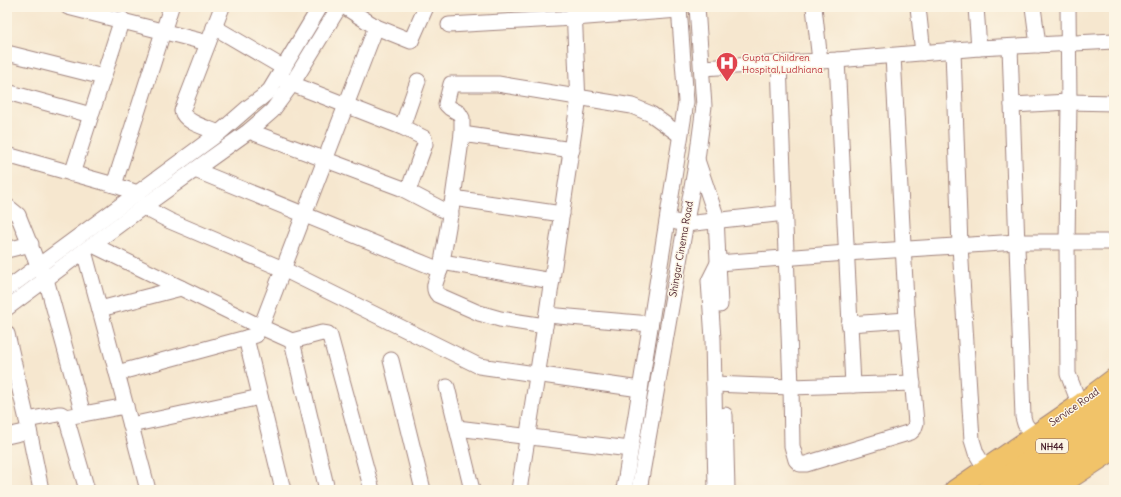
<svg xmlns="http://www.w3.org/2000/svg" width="1121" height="497" font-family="Delius,sans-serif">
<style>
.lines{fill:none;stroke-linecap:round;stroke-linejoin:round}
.minor-casing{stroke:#a0837d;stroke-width:17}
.major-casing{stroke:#a0837d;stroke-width:21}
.highway-casing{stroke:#a0837d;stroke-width:24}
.minor{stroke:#fff;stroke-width:15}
.major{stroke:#f1c369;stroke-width:19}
.highway{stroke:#f1c369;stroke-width:22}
.labels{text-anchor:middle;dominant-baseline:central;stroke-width:3;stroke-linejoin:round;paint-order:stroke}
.shield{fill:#fcf5e5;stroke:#7f5f63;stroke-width:1}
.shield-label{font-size:9px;font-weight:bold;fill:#4a1f2b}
.health-label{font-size:10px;fill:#be3a42;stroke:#fcf5e5;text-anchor:start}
.street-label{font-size:10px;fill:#4a1f2b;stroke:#fcf5e5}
</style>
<rect width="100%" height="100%" fill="#fcf5e5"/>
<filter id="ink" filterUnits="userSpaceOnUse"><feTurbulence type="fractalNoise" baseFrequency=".025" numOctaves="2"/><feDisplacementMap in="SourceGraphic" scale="8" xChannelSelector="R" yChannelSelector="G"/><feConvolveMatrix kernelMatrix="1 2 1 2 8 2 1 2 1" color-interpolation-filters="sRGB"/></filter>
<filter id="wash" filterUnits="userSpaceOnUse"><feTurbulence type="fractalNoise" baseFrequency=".012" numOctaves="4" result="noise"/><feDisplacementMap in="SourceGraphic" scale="16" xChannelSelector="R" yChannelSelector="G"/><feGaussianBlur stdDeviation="0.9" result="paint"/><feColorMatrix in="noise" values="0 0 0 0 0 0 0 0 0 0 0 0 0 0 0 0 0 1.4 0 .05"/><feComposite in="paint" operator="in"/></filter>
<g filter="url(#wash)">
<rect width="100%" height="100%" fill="#f6e7cf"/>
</g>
<g filter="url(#ink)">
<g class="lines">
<g class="minor-casing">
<g id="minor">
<polyline points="68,7 208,43"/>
<polyline points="814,7 820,61"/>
<polyline points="918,7 923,53"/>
<polyline points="976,7 979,48"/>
<polyline points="1033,7 1038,45"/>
<polyline points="1068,7 1069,102 1067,242 1068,374 1076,395 1081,403"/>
<polyline points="449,25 574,18 679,10"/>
<polyline points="214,27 284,68"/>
<polyline points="376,27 411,41 426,7"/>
<polyline points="1010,47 1023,417 1025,424 1033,435"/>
<polyline points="953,51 960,246 972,440 976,453 985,468"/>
<polyline points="7,53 103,77"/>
<polyline points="837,60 853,385"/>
<polyline points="779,63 791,387 792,446 796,460 800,464 806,464 911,432 914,429 916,423 907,320 893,56"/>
<polyline points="702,68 837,60 979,48 1114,41"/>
<polyline points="285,80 292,84 402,127 424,138 425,144 408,191"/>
<polyline points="7,92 91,115"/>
<polyline points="1012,105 1069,102 1114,103"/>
<polyline points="402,127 418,81"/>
<polyline points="249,131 401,188 451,214"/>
<path d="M 219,133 C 208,128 185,123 182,111 L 222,7"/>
<polyline points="462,134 572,150"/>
<polyline points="7,155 114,185 138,193"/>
<polyline points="697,160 716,216 720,305"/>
<polyline points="195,170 440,270 442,262"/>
<polyline points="72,174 122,19"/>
<polyline points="114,185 171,7"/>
<polyline points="453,198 562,214"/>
<polyline points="7,206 18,215 38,265 46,279 83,414 66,417 87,490"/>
<polyline points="143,207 170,221 283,269 479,366 640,389"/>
<polyline points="676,222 686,224 785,213"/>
<polyline points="93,245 261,327"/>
<polyline points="7,250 31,244"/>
<polyline points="84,251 117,373"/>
<path d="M 440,270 C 437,279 431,288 438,295 L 479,313 L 500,319 L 545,326"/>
<polyline points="552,281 442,262 453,198 462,134 462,118 459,113 450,108 446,104 451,84 498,84 632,106 651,114 680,135"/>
<polyline points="7,289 219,133 250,106 261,98 270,90 320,7"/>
<polyline points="7,308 143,207 249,131 272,111 292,84 339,7"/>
<polyline points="100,309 181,288"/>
<polyline points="547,315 650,324"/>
<polyline points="849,324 907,320"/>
<polyline points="7,334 27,420 41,490"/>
<polyline points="256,335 246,338 283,490"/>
<polyline points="292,341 322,333 328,334 330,336 372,490"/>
<polyline points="391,360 423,490"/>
<polyline points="714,384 791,387 913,383"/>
<polyline points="447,387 472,490"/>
<polyline points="83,414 126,406"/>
<polyline points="725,415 727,490"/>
<polyline points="27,420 58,414 61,414 66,417"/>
<polyline points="131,425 260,397"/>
<polyline points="457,428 630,449"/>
<polyline points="7,436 29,431"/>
<polyline points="148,490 117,373 246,338"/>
<polyline points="327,490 292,341 261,327 376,27 345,7"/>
<polyline points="519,490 545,326 578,104 574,7"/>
<polyline points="624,490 686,102 679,7"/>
<polyline points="639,490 697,159 704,106 697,7"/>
<polyline points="716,490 713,339 709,281 718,263 846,253 1017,242 1114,242"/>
</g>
</g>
<g class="major-casing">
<g id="major">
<polyline points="954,490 1081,403 1114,378"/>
<polyline points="1053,490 1114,450"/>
</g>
</g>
<g class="highway-casing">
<g id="highway">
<polyline points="989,490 1114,402"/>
<polyline points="1023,490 1114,428"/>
</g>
</g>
<use href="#minor" class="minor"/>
<use href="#major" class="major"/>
<use href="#highway" class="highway"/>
</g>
</g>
<defs>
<g id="hospital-pin" transform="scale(1.15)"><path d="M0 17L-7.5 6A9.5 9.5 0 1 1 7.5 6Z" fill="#e0444e" stroke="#fcf5e5"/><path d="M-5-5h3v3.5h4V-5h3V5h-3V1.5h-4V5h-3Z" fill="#fff"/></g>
</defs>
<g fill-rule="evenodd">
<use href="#hospital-pin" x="727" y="63"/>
</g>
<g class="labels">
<rect class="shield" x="1036" y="439" width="32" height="14" rx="3"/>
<g class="shield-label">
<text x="1052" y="446">NH44</text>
</g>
<g class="health-label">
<text x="742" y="57">Gupta Children<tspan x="742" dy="12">Hospital,Ludhiana</tspan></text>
</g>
<g class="street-label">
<text transform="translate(681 249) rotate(-80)">Shingar Cinema Road</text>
<text transform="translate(1074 407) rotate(-35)">Service Road</text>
</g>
</g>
<rect width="1121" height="497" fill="none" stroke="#fcf5e5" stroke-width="24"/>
</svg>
